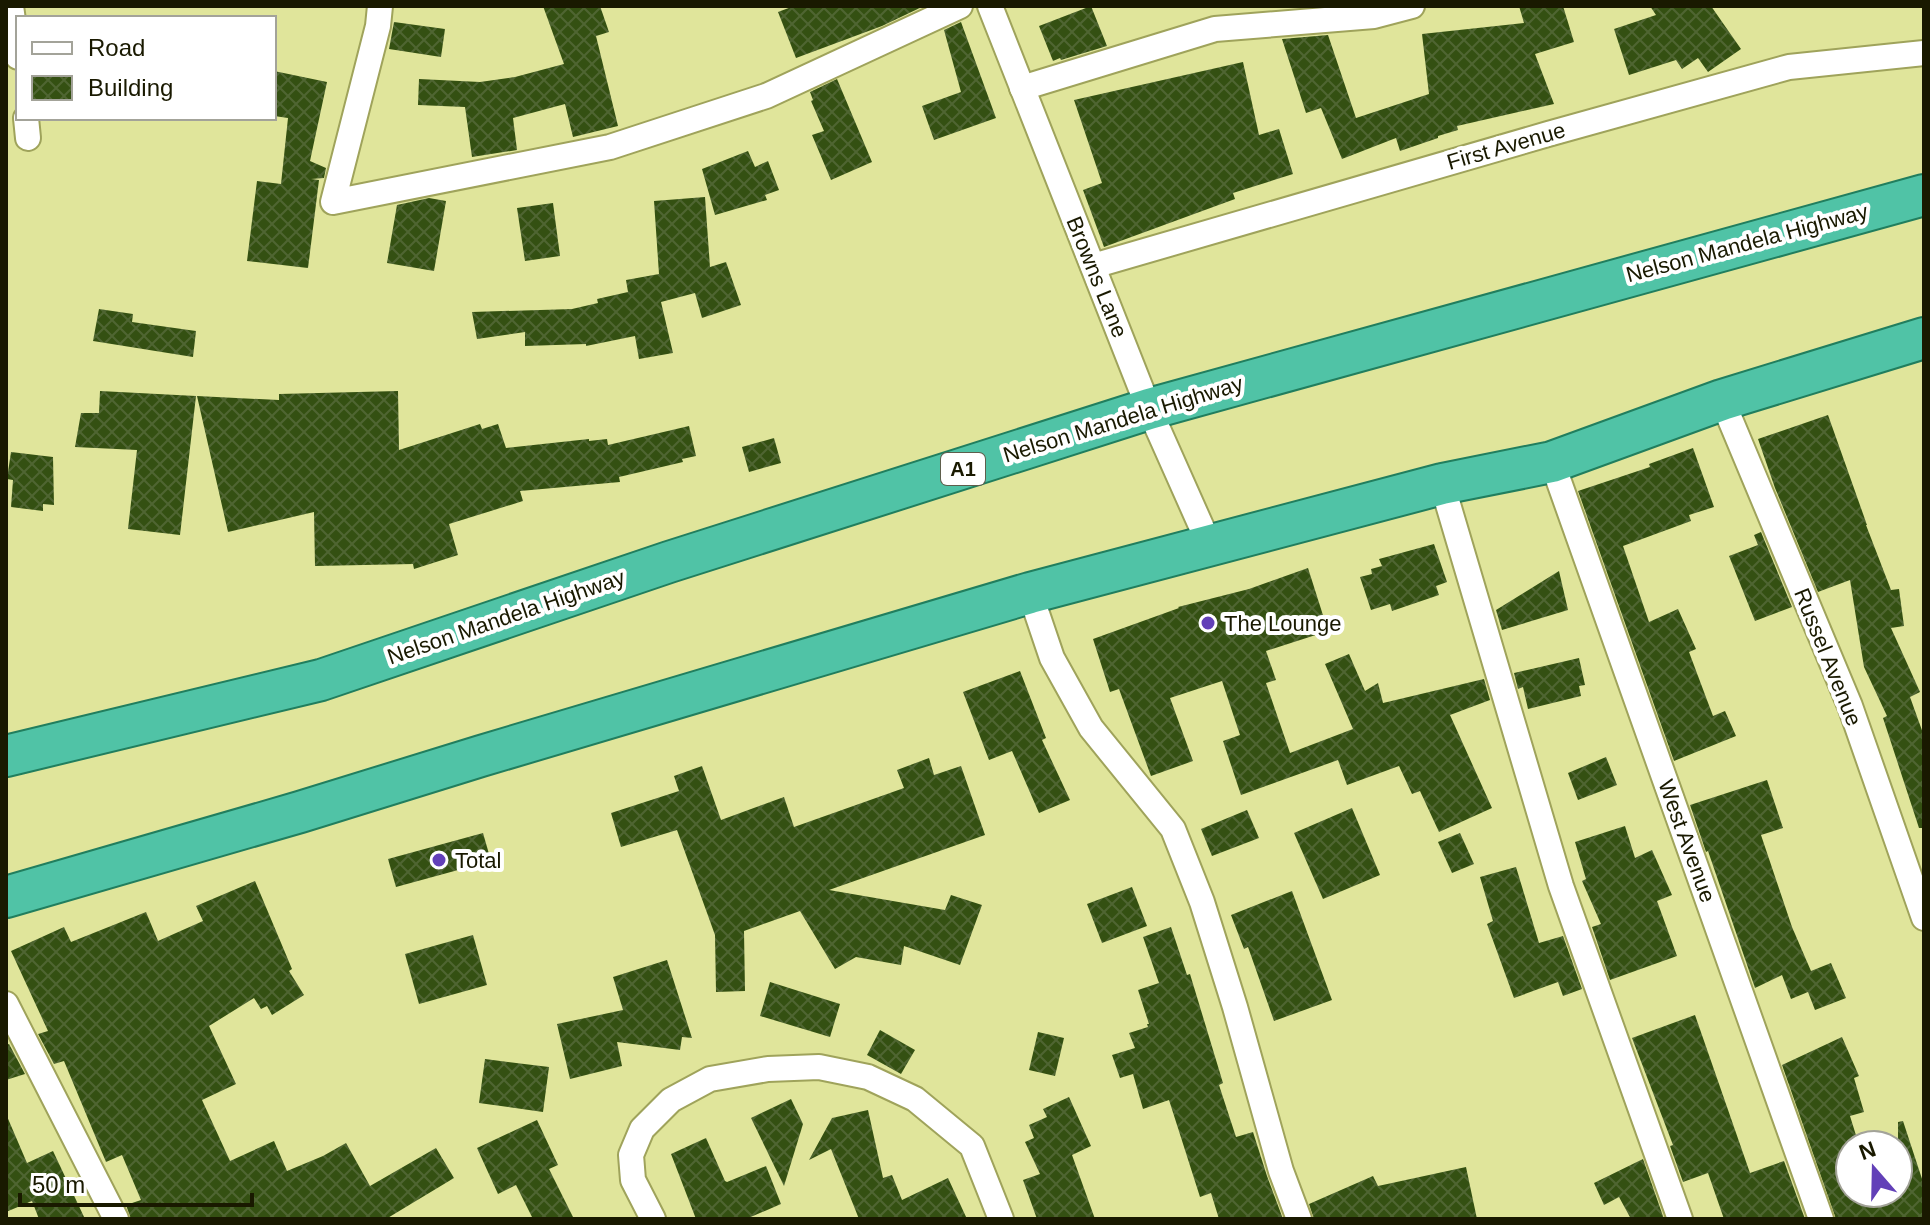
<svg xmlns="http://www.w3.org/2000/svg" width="1930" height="1225" font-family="Arial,sans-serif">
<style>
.building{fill:url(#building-cross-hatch)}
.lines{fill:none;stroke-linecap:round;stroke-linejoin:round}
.minor-casing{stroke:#9fa35b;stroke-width:28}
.trunk-casing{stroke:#217e5e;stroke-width:44}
.minor{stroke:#fff;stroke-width:24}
.trunk{stroke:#50c3a6;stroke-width:40}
.poi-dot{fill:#6240b8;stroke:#fff;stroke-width:3}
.labels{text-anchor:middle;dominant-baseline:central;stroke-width:8;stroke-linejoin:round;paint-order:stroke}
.shield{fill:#fff;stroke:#5e5e4c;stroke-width:2}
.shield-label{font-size:20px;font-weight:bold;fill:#191900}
.street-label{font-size:22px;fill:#191900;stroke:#fff}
.poi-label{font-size:22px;fill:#191900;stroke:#fff;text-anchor:start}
</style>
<defs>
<pattern id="building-cross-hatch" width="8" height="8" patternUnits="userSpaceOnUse" patternTransform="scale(2)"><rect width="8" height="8" fill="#345012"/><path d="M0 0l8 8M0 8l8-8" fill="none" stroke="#4f6532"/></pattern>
</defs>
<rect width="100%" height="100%" fill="#e0e59b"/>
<g class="building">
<polygon points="543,6 600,6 609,32 596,36 618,126 573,137 565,104 513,118 517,150 472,157 465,107 418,105 419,79 480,82 515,77 564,64"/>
<polygon points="794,6 924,6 882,26 796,58 778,12"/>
<polygon points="1091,6 1107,46 1061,60 1060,58 1053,61 1039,26"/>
<polygon points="1519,6 1563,6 1574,42 1535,54 1554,104 1457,126 1458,130 1438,136 1438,138 1400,151 1396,138 1342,159 1321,108 1306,113 1282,39 1328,35 1356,118 1429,94 1422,34 1524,23"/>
<polygon points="1650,6 1711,6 1741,49 1708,72 1698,58 1682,69 1676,60 1629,75 1614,29 1656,15"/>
<polygon points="394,22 445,29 441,57 389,49"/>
<polygon points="961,22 996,118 934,140 922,106 961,92 944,30"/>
<polygon points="1243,62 1259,135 1279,129 1293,174 1233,193 1235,199 1104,247 1083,190 1102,183 1074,100"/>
<polygon points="274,71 327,82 310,161 326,168 324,178 311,179 319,180 308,268 247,261 257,181 281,184 288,118 274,116"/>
<polygon points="837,79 872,162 831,180 812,135 824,131 811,101 813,100 810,92"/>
<polygon points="748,151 755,167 768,161 779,190 765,195 767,200 715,215 702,169"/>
<polygon points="705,197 710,267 726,262 741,305 702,318 695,293 661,302 673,353 639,359 635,336 586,346 586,344 525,346 525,332 477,339 472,312 572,309 598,303 597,299 628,292 626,280 659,274 654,201"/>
<polygon points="429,198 446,201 434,271 387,263 397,205"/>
<polygon points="553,203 560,256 525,261 517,208"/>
<polygon points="99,309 133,314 132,322 196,331 193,357 93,341"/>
<polygon points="100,391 196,396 180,535 128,529 137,450 75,447 81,413 99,413"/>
<polygon points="398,391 399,450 480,424 482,429 498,424 506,448 589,439 589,441 607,439 608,445 689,426 696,456 682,459 683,462 619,477 620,482 520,491 523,501 449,524 458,555 414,569 413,564 315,566 314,512 228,532 197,396 279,400 279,394"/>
<polygon points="1828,415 1867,525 1866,525 1891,590 1899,589 1904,626 1891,628 1920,692 1910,697 1924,736 1924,828 1919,828 1883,718 1887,716 1864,667 1850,580 1818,592 1775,488 1758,439"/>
<polygon points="774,438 781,463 749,472 742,447"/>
<polygon points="1693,448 1714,507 1689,515 1691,521 1623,546 1649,622 1678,609 1696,649 1689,652 1713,716 1725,711 1736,736 1674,761 1578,491 1650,467 1649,464"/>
<polygon points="11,452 53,457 54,505 43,504 43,511 11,507 13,480 7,479"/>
<polygon points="1761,532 1792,607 1755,621 1729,556 1758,545 1754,535"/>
<polygon points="1434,544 1447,582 1436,586 1439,595 1392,611 1390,604 1371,610 1360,577 1372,574 1371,569 1382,566 1379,559"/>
<polygon points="1308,568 1328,631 1266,651 1276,680 1266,683 1290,753 1353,729 1325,664 1349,654 1365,691 1378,683 1383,703 1484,679 1490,700 1450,715 1492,808 1439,832 1420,791 1412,794 1399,766 1347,785 1338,760 1241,795 1223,741 1240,735 1222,681 1170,698 1193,761 1151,776 1119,689 1110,692 1093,639 1179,608 1178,607 1249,589"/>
<polygon points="1559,571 1568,610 1502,630 1496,610"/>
<polygon points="1579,658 1585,685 1579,686 1581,696 1528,709 1523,687 1518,689 1514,673"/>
<polygon points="1020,671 1046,738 1042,740 1070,800 1039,813 1012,751 989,760 963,692"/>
<polygon points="1606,757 1617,785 1578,800 1568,773"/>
<polygon points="929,758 934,775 961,766 985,835 829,890 945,910 951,895 982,905 960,965 904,946 901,965 856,957 835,969 800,911 744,931 745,991 716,992 715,935 677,830 621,847 611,813 679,791 674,776 702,766 721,820 784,797 794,827 904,788 897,770"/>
<polygon points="1767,780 1783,828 1761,835 1792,927 1811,971 1831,963 1846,998 1815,1010 1808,992 1791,999 1782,975 1755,988 1708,851 1706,852 1690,805"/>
<polygon points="1352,808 1380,875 1323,899 1294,833"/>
<polygon points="1247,810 1259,838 1212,856 1201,829"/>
<polygon points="1625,826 1635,858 1652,850 1672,895 1657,901 1677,956 1610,980 1592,927 1601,924 1582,881 1586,879 1575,842"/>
<polygon points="483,833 491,861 396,887 388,859"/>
<polygon points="1460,833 1474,864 1452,873 1438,842"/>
<polygon points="1516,867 1539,943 1563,936 1582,989 1563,996 1558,982 1514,998 1487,924 1493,921 1480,877"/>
<polygon points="255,881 292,969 289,971 304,995 272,1015 267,1006 261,1009 254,998 209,1026 236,1084 202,1100 230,1161 274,1141 287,1171 323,1156 346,1143 370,1186 436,1148 454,1178 386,1219 131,1219 126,1205 141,1200 122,1155 106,1162 64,1061 54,1064 38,1034 48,1031 11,951 64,927 71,942 146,912 158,941 203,921 196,906"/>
<polygon points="1132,887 1147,926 1102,943 1087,904"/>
<polygon points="1292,891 1332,1000 1274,1021 1248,947 1244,949 1231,915"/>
<polygon points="1171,927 1187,975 1190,974 1223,1083 1219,1085 1236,1137 1253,1132 1267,1176 1283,1219 1219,1219 1211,1193 1200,1197 1169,1100 1143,1109 1133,1074 1120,1078 1112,1055 1135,1048 1129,1033 1148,1027 1147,1024 1149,1024 1138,990 1159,983 1143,937"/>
<polygon points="473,935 487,985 419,1004 405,954"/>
<polygon points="667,960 692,1038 682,1037 680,1050 617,1042 622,1066 570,1079 557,1024 623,1010 613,977"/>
<polygon points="770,982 840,1004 830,1037 760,1016"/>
<polygon points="1695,1015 1750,1173 1784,1161 1805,1219 1724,1219 1708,1173 1683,1182 1670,1146 1673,1145 1632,1038"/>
<polygon points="880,1030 915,1050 901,1074 867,1055"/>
<polygon points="1038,1032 1064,1038 1055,1076 1029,1070"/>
<polygon points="1842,1037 1859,1076 1854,1078 1864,1112 1850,1116 1859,1145 1850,1145 1850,1193 1898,1193 1898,1122 1903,1121 1924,1185 1924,1219 1836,1219 1782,1065"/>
<polygon points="9,1044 25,1074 6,1080 6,1045"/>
<polygon points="485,1059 549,1067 543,1112 479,1103"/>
<polygon points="1069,1097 1091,1146 1072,1155 1095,1219 1037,1219 1023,1180 1040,1174 1025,1142 1034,1138 1029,1125 1047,1117 1043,1109"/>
<polygon points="791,1099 803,1124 784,1186 751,1118"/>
<polygon points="868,1110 883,1178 892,1175 902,1200 948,1178 967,1219 859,1219 831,1149 809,1160 832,1118"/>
<polygon points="6,1114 27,1163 53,1151 85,1219 39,1219 32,1201 6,1212"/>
<polygon points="537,1120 558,1165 549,1169 574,1219 533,1219 516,1185 498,1194 477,1148"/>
<polygon points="706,1138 725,1181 727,1182 766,1166 781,1204 746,1219 696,1219 671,1154"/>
<polygon points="1643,1159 1664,1219 1631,1219 1619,1197 1604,1205 1594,1183"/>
<polygon points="1466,1167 1477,1219 1314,1219 1309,1204 1373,1176 1378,1186"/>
</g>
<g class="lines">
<g class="minor-casing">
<g id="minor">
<polyline points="11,6 18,57"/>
<polyline points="380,6 378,26 333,202 610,147 766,96 960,6"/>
<polyline points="990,6 1149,409 1210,546"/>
<polyline points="1022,88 1215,29 1374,16 1412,6"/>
<polyline points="26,118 28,138"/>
<polyline points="1093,266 1548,134 1789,67 1924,53"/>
<polyline points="1722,400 1850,706 1924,918"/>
<polyline points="1552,462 1821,1219"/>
<polyline points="1442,484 1561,886 1680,1219"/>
<polyline points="1030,593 1052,658 1091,728 1173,829 1202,902 1235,1007 1281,1171 1299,1219"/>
<polyline points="6,1004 116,1219"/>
<polyline points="653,1219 633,1180 631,1155 642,1129 671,1100 710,1079 768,1069 819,1067 868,1077 915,1099 972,1146 1001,1219"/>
</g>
</g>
<g class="trunk-casing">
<g id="trunk">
<polyline points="6,756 321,680 669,562 1149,409 1924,195"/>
<polyline points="6,897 300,812 481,756 1030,593 1442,484 1552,462 1722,400 1924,338"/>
</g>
</g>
<use href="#minor" class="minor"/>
<use href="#trunk" class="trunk"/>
</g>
<g class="poi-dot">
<circle cx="1208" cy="623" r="8"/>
<circle cx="439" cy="860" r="8"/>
</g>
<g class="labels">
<rect class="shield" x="941" y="453" width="44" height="32" rx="6"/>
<g class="shield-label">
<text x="963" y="469">A1</text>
</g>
<g class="street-label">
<text transform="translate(1506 146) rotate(-16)">First Avenue</text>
<text transform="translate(1747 243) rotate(-15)">Nelson Mandela Highway</text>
<text transform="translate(1097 277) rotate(68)">Browns Lane</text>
<text transform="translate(1123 419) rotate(-17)">Nelson Mandela Highway</text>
<text transform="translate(506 617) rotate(-19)">Nelson Mandela Highway</text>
<text transform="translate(1828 657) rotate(68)">Russel Avenue</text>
<text transform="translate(1687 841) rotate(70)">West Avenue</text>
</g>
<g class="poi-label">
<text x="1224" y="623">The Lounge</text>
<text x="455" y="860">Total</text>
</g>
</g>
<rect width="1930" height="1225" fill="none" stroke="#191900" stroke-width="16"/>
<rect x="16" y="16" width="260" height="104" fill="#ffffff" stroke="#a3a399" stroke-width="2"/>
<rect x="32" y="42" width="40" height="12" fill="#ffffff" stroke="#a3a399" stroke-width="2"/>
<text x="88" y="56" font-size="24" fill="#191900">Road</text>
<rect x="32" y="76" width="40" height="24" fill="url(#building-cross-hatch)" stroke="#a3a399" stroke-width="2"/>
<text x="88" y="96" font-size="24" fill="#191900">Building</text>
<g transform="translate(1874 1169) rotate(340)"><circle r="38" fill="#ffffff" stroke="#a3a399" stroke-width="2"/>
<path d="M0-6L14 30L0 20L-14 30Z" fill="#6240b8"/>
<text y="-12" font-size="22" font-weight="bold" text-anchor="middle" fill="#191900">N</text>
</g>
<path d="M20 1193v12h232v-12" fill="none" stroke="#191900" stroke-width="4"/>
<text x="32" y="1193" font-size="24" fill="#191900" stroke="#ffffff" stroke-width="6" paint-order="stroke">50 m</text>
</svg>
